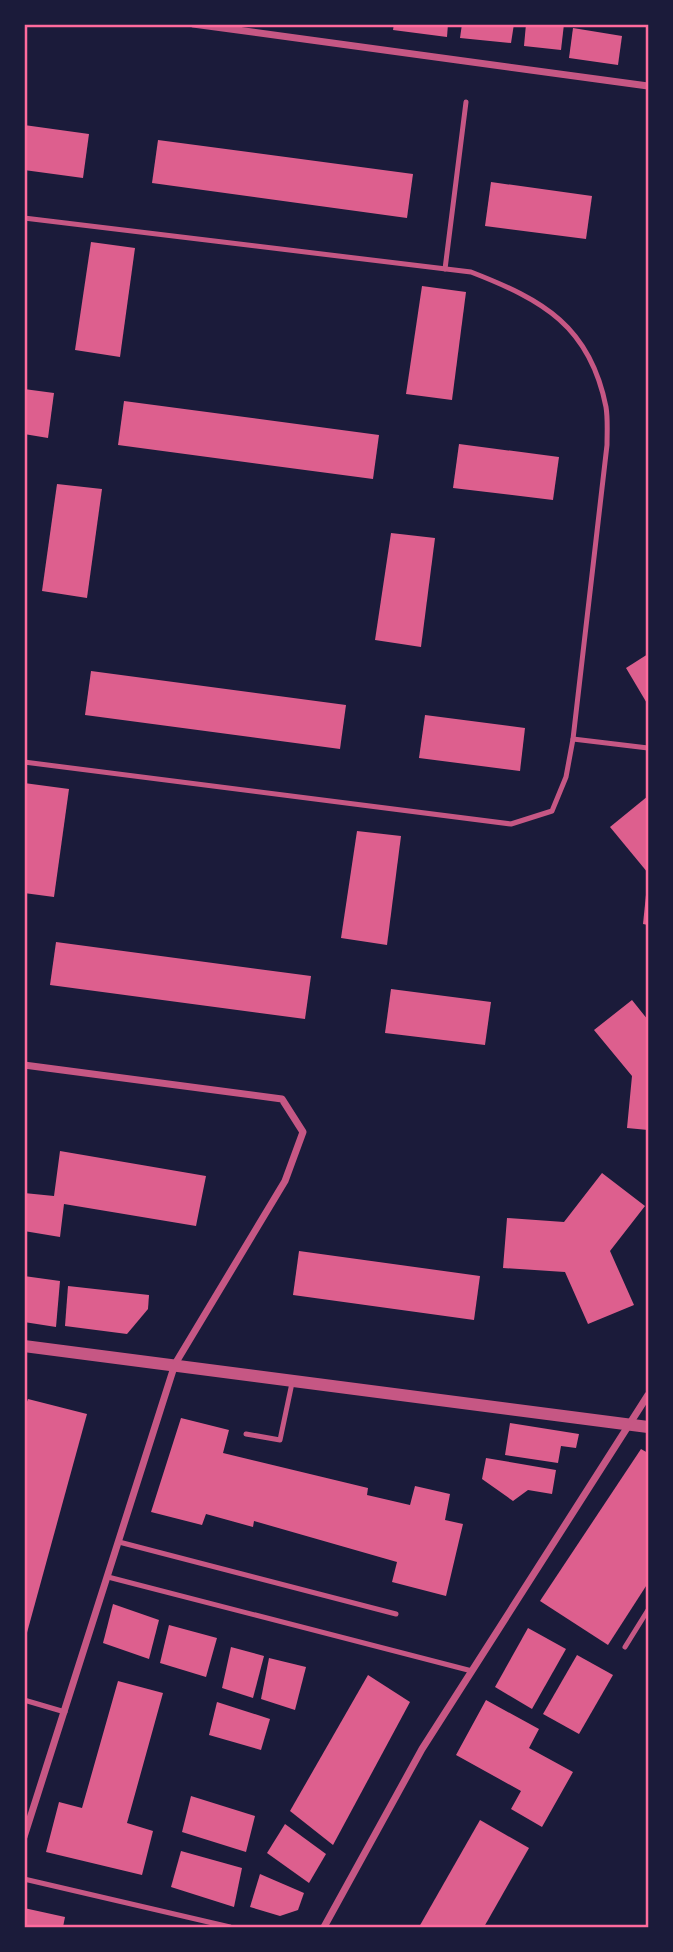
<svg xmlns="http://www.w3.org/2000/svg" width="673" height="1952" font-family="'DM Sans',sans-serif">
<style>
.building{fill:#dd5f8e}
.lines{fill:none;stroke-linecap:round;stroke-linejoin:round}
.service{stroke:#c65784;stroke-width:5}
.minor{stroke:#c65784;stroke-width:7}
.tertiary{stroke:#c65784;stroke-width:12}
.neatline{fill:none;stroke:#ff6b9d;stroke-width:2.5}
</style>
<rect width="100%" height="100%" fill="#1b1b3a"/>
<g class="building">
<polygon points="394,24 448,24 447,37 393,30"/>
<polygon points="462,24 514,24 511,43 460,38"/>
<polygon points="526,24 564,24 561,50 524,46"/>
<polygon points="573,28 622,36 618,65 569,58"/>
<polygon points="24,125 89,134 83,178 24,170"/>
<polygon points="158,140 413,174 407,218 152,183"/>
<polygon points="491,182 592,196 586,239 485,226"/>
<polygon points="91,242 135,248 120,357 75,350"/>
<polygon points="422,286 466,292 452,400 406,394"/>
<polygon points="24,389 54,393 48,438 24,434"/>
<polygon points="124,401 379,435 373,479 118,445"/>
<polygon points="459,444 559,457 553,500 453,488"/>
<polygon points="57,484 102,489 87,598 42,591"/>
<polygon points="391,533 435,538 421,647 375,640"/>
<polygon points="648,654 648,705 626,668"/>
<polygon points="91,671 346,705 340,749 85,715"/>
<polygon points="425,715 525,728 520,771 419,758"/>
<polygon points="24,783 69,789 54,897 24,893"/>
<polygon points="648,796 648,873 610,827"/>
<polygon points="357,831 401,836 387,945 341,938"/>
<polygon points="647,885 648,885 648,925 643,924"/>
<polygon points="56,942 311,976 305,1019 50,985"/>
<polygon points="391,989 491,1002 485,1045 385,1033"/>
<polygon points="632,1000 648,1020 648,1130 627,1128 632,1076 594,1030"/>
<polygon points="60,1151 206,1176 196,1226 64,1204 60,1237 24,1231 24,1193 54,1196"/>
<polygon points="602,1173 645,1206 610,1251 634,1305 588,1324 565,1272 503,1268 507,1218 564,1222"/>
<polygon points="299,1251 480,1276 474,1320 293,1295"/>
<polygon points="24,1276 60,1281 56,1327 24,1322"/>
<polygon points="68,1286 149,1295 148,1309 127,1334 65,1326"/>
<polygon points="28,1399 87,1414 25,1640 24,1410"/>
<polygon points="181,1418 229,1430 223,1453 368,1488 367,1495 410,1505 415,1486 450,1494 445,1520 463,1524 446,1596 392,1582 397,1562 254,1521 253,1527 206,1514 202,1525 151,1512"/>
<polygon points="510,1423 579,1434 576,1448 561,1446 558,1463 505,1455"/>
<polygon points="641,1449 648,1453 648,1583 608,1645 540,1601"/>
<polygon points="486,1458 556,1470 552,1494 528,1490 513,1501 482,1479"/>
<polygon points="113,1604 159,1620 149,1659 103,1643"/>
<polygon points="169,1625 217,1638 206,1677 160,1663"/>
<polygon points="528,1628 566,1649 532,1709 495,1687"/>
<polygon points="231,1647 264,1656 253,1698 222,1688"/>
<polygon points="577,1655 613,1675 579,1734 543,1714"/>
<polygon points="269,1658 306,1667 295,1710 261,1699"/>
<polygon points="368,1675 410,1702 333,1845 290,1811"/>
<polygon points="118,1681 163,1693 127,1823 153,1831 142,1875 46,1852 59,1802 82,1808"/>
<polygon points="486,1700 539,1729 529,1748 573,1772 542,1827 511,1809 521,1791 456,1755"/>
<polygon points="217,1702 270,1719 261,1750 209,1735"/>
<polygon points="191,1796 255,1816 246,1852 182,1832"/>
<polygon points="480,1820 529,1848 484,1927 419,1927"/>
<polygon points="285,1824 326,1854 309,1883 267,1853"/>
<polygon points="181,1851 242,1868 234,1907 171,1887"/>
<polygon points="260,1874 304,1893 298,1910 280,1916 250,1907"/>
<polygon points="24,1908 65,1917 63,1927 24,1927"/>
</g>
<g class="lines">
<g class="service">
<path d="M 24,218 L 471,272 C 543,300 590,326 606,407 C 608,419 607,433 607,445 L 573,739 L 566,777 L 552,811 L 511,824 L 24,762"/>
<polyline points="445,269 466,102"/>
<polyline points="573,739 648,748"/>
<polyline points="246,1434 280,1440 292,1383"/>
<polyline points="119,1542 396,1614"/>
<polyline points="108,1577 472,1671"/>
<polyline points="625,1647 648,1610"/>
<polyline points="24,1700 65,1712"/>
<polyline points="24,1879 230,1927"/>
</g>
<g class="minor">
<polyline points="193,24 648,86"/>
<polyline points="24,1065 282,1099 303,1132 285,1181 175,1364 24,1837"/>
<polyline points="324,1927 422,1749 648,1395"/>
</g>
<polyline class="tertiary" points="24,1346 648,1427"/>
</g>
<rect width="673" height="1952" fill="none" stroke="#1b1b3a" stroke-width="52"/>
<rect x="26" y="26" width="621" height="1900" class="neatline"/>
</svg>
